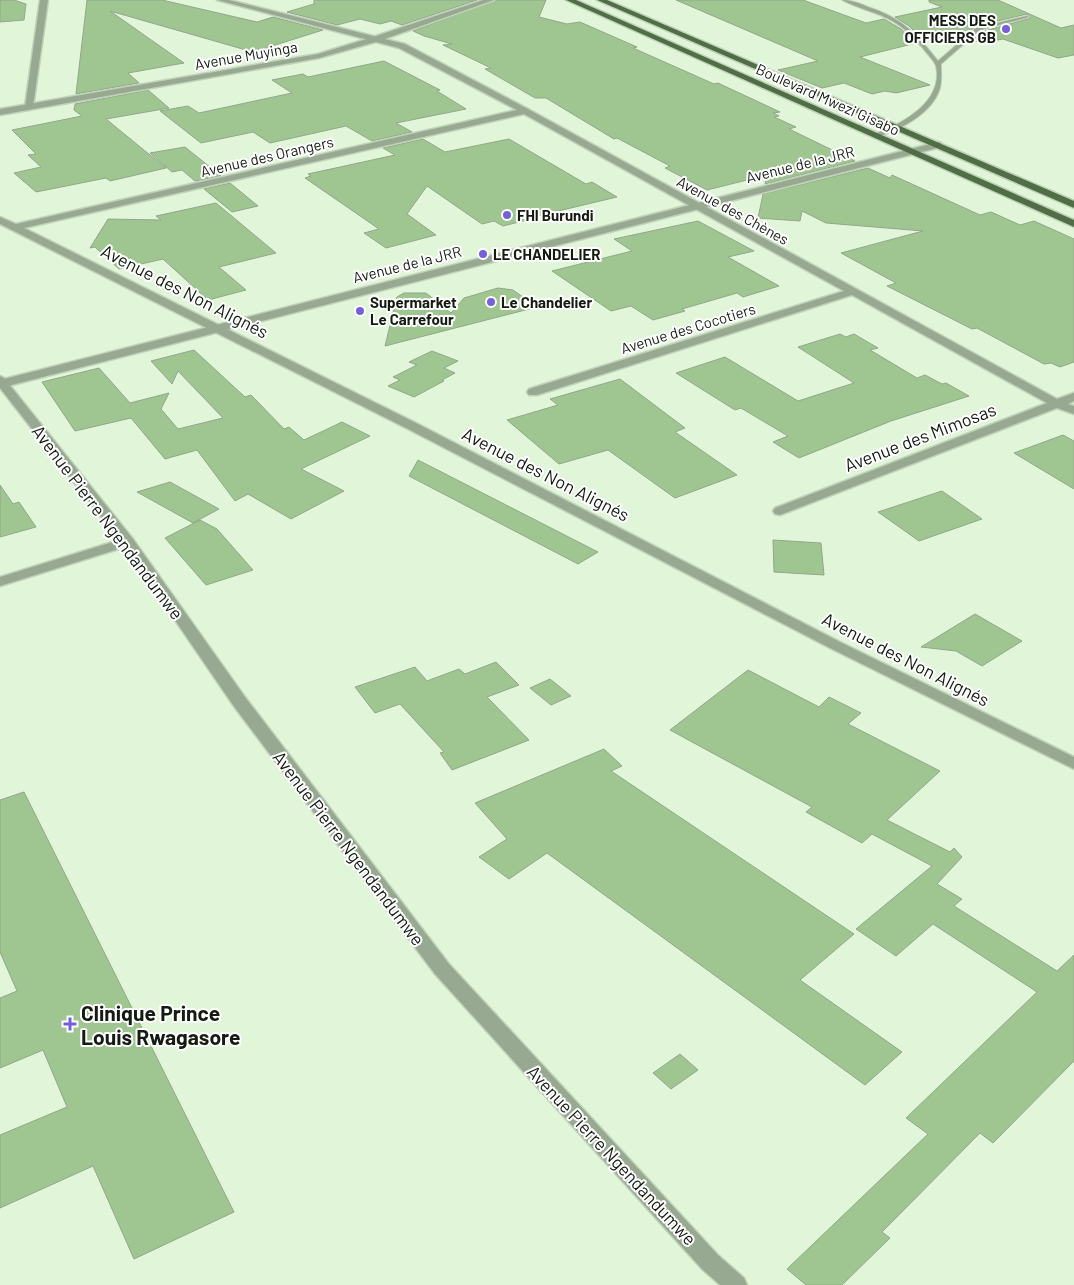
<svg xmlns="http://www.w3.org/2000/svg" width="1074" height="1285" font-family="Barlow,sans-serif">
<style>
.building{fill:#9fc691;stroke:#92a68b}
.lines{fill:none;stroke-linecap:round;stroke-linejoin:round}
.service-casing{stroke:#c0d2b9;stroke-width:2}
.minor-casing{stroke:#c0d2b9;stroke-width:3}
.tertiary-casing{stroke:#c0d2b9;stroke-width:3}
.primary-casing{stroke:#c0d2b9;stroke-width:3}
.service{fill:#98a991;fill-rule:evenodd}
.minor{fill:#98a991;fill-rule:evenodd}
.tertiary{fill:#98a991;fill-rule:evenodd}
.primary{fill:#506e45;fill-rule:evenodd}
.poi-dot{fill:#7560da;stroke:#fff;stroke-width:2}
.labels{text-anchor:middle;dominant-baseline:central;stroke-width:4;stroke-linejoin:round;paint-order:stroke}
.far-poi-label{font-size:15px;font-weight:bold;fill:#141c12;stroke:#fff;text-anchor:start}
.far-street-label{font-size:15px;fill:#141c12;stroke:#fff}
.street-label{font-size:18px;fill:#141c12;stroke:#fff}
.near-poi-label{font-size:21px;font-weight:bold;fill:#141c12;stroke:#fff;text-anchor:start}
</style>
<rect width="100%" height="100%" fill="#e1f5d9"/>
<g class="building">
<polygon points="0,0 14,0 26,4 24,20 0,22"/>
<polygon points="87,0 162,0 257,22 273,17 323,30 253,52 110,11 184,63 128,73 139,83 76,94"/>
<polygon points="314,0 477,0 402,25 391,21 380,24 360,19 337,25 287,12 314,4"/>
<polygon points="496,0 546,0 539,17 567,24 580,22 637,47 633,48 714,84 718,83 780,112 773,113 779,116 774,117 796,127 789,129 855,161 765,184 767,175 707,190 665,168 670,166 617,138 614,139 546,98 535,98 485,69 491,68 443,45 452,44 424,36 413,31"/>
<polygon points="676,0 803,0 866,23 884,19 901,29 916,43 860,57 930,85 896,93 885,91 872,94 844,83 822,88 778,70 818,61"/>
<polygon points="929,0 998,0 1061,28 1074,25 1074,55 1058,58 1003,39 982,43 972,40 981,32 1031,18 1027,14 976,26 963,37 955,34 924,41 909,26 895,17 942,7 929,2"/>
<polygon points="384,61 440,90 437,91 466,109 396,123 412,132 372,141 346,126 270,143 253,132 201,143 160,111 188,106 199,113 292,93 272,80 303,74 308,77"/>
<polygon points="148,90 169,108 106,119 166,168 110,181 106,178 36,192 14,173 41,167 28,155 36,154 12,130 82,116 74,110 75,104"/>
<polygon points="423,139 445,152 509,139 586,184 592,182 617,197 533,217 535,218 503,226 494,221 482,224 427,186 407,214 436,235 386,248 364,233 379,229 305,178 311,176 308,174 395,155 383,148"/>
<polygon points="185,147 221,176 195,181 182,170 172,172 150,153"/>
<polygon points="868,168 890,178 892,175 980,215 991,212 1020,225 1034,221 1074,239 1074,362 1060,367 1051,363 1044,364 977,328 972,329 887,286 896,283 841,253 923,231 826,223 802,211 800,221 758,218 763,194"/>
<polygon points="230,183 258,206 232,212 204,189"/>
<polygon points="216,203 276,253 219,267 246,290 208,300 163,259 119,269 95,247 90,248 108,219 161,220 156,216"/>
<polygon points="698,221 754,251 728,257 779,286 743,297 737,293 682,309 685,311 653,320 631,306 611,311 552,271 632,251 614,239"/>
<polygon points="498,288 513,290 537,307 385,346 397,297 404,293 426,293 451,313 464,298"/>
<polygon points="840,334 846,337 854,334 878,348 870,350 917,378 925,375 942,384 946,383 969,396 891,421 799,458 773,442 788,436 741,408 735,410 676,373 725,357 798,401 854,383 798,347"/>
<polygon points="194,350 245,397 251,395 284,429 289,427 304,440 342,422 370,436 301,469 344,491 291,519 248,494 235,501 197,450 165,459 131,418 75,431 42,382 99,368 130,403 169,393 161,409 178,429 223,418 178,371 172,384 151,361"/>
<polygon points="432,351 458,361 444,368 455,373 442,380 444,381 414,397 388,386 400,380 393,377 417,365 409,362"/>
<polygon points="620,379 685,428 675,432 737,475 675,498 608,450 559,464 507,420 558,405 550,399"/>
<polygon points="1063,435 1074,441 1074,489 1014,453"/>
<polygon points="418,460 598,552 578,564 409,476"/>
<polygon points="170,482 219,509 193,523 137,492"/>
<polygon points="0,485 13,504 19,502 36,527 0,537"/>
<polygon points="942,491 982,519 919,541 878,512"/>
<polygon points="200,520 217,529 253,570 206,585 165,538"/>
<polygon points="773,540 821,543 824,575 774,572"/>
<polygon points="975,614 1022,641 982,666 956,651 921,647"/>
<polygon points="496,662 519,685 487,697 529,740 452,770 440,753 444,752 400,704 375,713 355,687 415,667 427,681 459,669 465,674"/>
<polygon points="748,670 819,707 829,697 861,713 848,724 940,771 887,820 950,852 954,848 962,857 937,884 962,899 954,906 1057,971 1074,955 1074,1061 993,1143 980,1133 882,1232 890,1238 842,1285 806,1285 787,1269 928,1134 906,1118 1037,992 933,924 896,956 856,929 932,866 872,834 862,843 806,812 812,807 670,730"/>
<polygon points="550,679 571,696 551,705 530,688"/>
<polygon points="604,749 622,766 611,771 854,934 800,980 902,1052 865,1085 547,853 509,879 479,857 507,839 475,803"/>
<polygon points="24,792 234,1212 134,1259 93,1166 0,1208 0,1135 67,1107 43,1050 0,1068 0,998 17,991 0,952 0,800"/>
<polygon points="680,1054 698,1070 671,1089 653,1073"/>
</g>
<g class="lines">
<g class="service-casing">
<path id="service" d="M 842,0 C 851,0 859,3 868,7 C 902,18 917,34 938,61 L 976,28 L 1027,16 L 1029,17 L 980,30 L 941,64 C 941,72 942,80 940,88 C 933,113 900,130 877,137 L 875,136 L 875,134 C 902,124 944,102 936,66 C 934,60 926,53 922,47 C 914,38 905,28 894,22 C 878,12 858,9 842,0 Z"/>
</g>
<g class="minor-casing">
<g id="minor">
<polygon points="40,0 48,0 33,107 29,110 25,107"/>
<polygon points="217,0 229,0 405,44 528,109 1057,399 1074,393 1074,401 1068,404 1074,406 1074,414 1057,408 780,515 775,514 773,511 775,508 1047,403 852,295 537,395 529,395 527,392 529,389 844,291 524,114 24,228 416,423 840,642 1074,757 1074,769 830,648 408,429 0,224 0,217 16,224 517,110 399,48"/>
<polygon points="0,376 4,378 133,539 245,697 449,964 718,1255 744,1278 747,1285 720,1285 702,1269 435,974 233,705 125,547 0,586 0,577 119,540 0,388"/>
</g>
</g>
<g class="tertiary-casing">
<g id="tertiary">
<polygon points="483,0 494,0 379,41 319,58 0,115 0,109 318,54 373,37"/>
<polygon points="938,142 941,143 941,147 0,388 0,380"/>
</g>
</g>
<g class="primary-casing">
<g id="primary">
<polygon points="566,0 576,0 1074,220 1074,227"/>
<polygon points="597,0 607,0 1074,201 1074,208"/>
</g>
</g>
<use href="#service" class="service"/>
<use href="#minor" class="minor"/>
<use href="#tertiary" class="tertiary"/>
<use href="#primary" class="primary"/>
</g>
<g class="poi-dot">
<circle cx="1006" cy="29" r="5"/>
<circle cx="507" cy="215" r="5"/>
<circle cx="483" cy="254" r="5"/>
<circle cx="491" cy="302" r="5"/>
<circle cx="360" cy="311" r="5"/>
<path d="M67.5 1016.5h5v5h5v5h-5v5h-5v-5h-5v-5h5z"/>
</g>
<g class="labels">
<g class="far-poi-label">
<text x="996" y="20" text-anchor="end">MESS DES<tspan x="996" dy="17">OFFICIERS GB</tspan></text>
<text x="517" y="215">FHI Burundi</text>
<text x="493" y="254">LE CHANDELIER</text>
<text x="370" y="302">Supermarket<tspan x="370" dy="17">Le Carrefour</tspan></text>
<text x="501" y="302">Le Chandelier</text>
</g>
<g class="far-street-label">
<text transform="translate(246 55) rotate(-10)">Avenue Muyinga</text>
<text transform="translate(828 99) rotate(24)">Boulevard Mwezi Gisabo</text>
<text transform="translate(267 156) rotate(-13)">Avenue des Orangers</text>
<text transform="translate(800 164) rotate(-14)">Avenue de la JRR</text>
<text transform="translate(733 210) rotate(29)">Avenue des Chènes</text>
<text transform="translate(407 264) rotate(-14)">Avenue de la JRR</text>
<text transform="translate(688 328) rotate(-17)">Avenue des Cocotiers</text>
</g>
<g class="street-label">
<text transform="translate(185 291) rotate(27)">Avenue des Non Alignés</text>
<text transform="translate(920 437) rotate(-21)">Avenue des Mimosas</text>
<text transform="translate(546 474) rotate(27)">Avenue des Non Alignés</text>
<text transform="translate(108 522) rotate(53)">Avenue Pierre Ngendandumwe</text>
<text transform="translate(906 659) rotate(27)">Avenue des Non Alignés</text>
<text transform="translate(349 848) rotate(53)">Avenue Pierre Ngendandumwe</text>
<text transform="translate(612 1155) rotate(47)">Avenue Pierre Ngendandumwe</text>
</g>
<g class="near-poi-label">
<text x="81" y="1012">Clinique Prince<tspan x="81" dy="24">Louis Rwagasore</tspan></text>
</g>
</g>
</svg>
